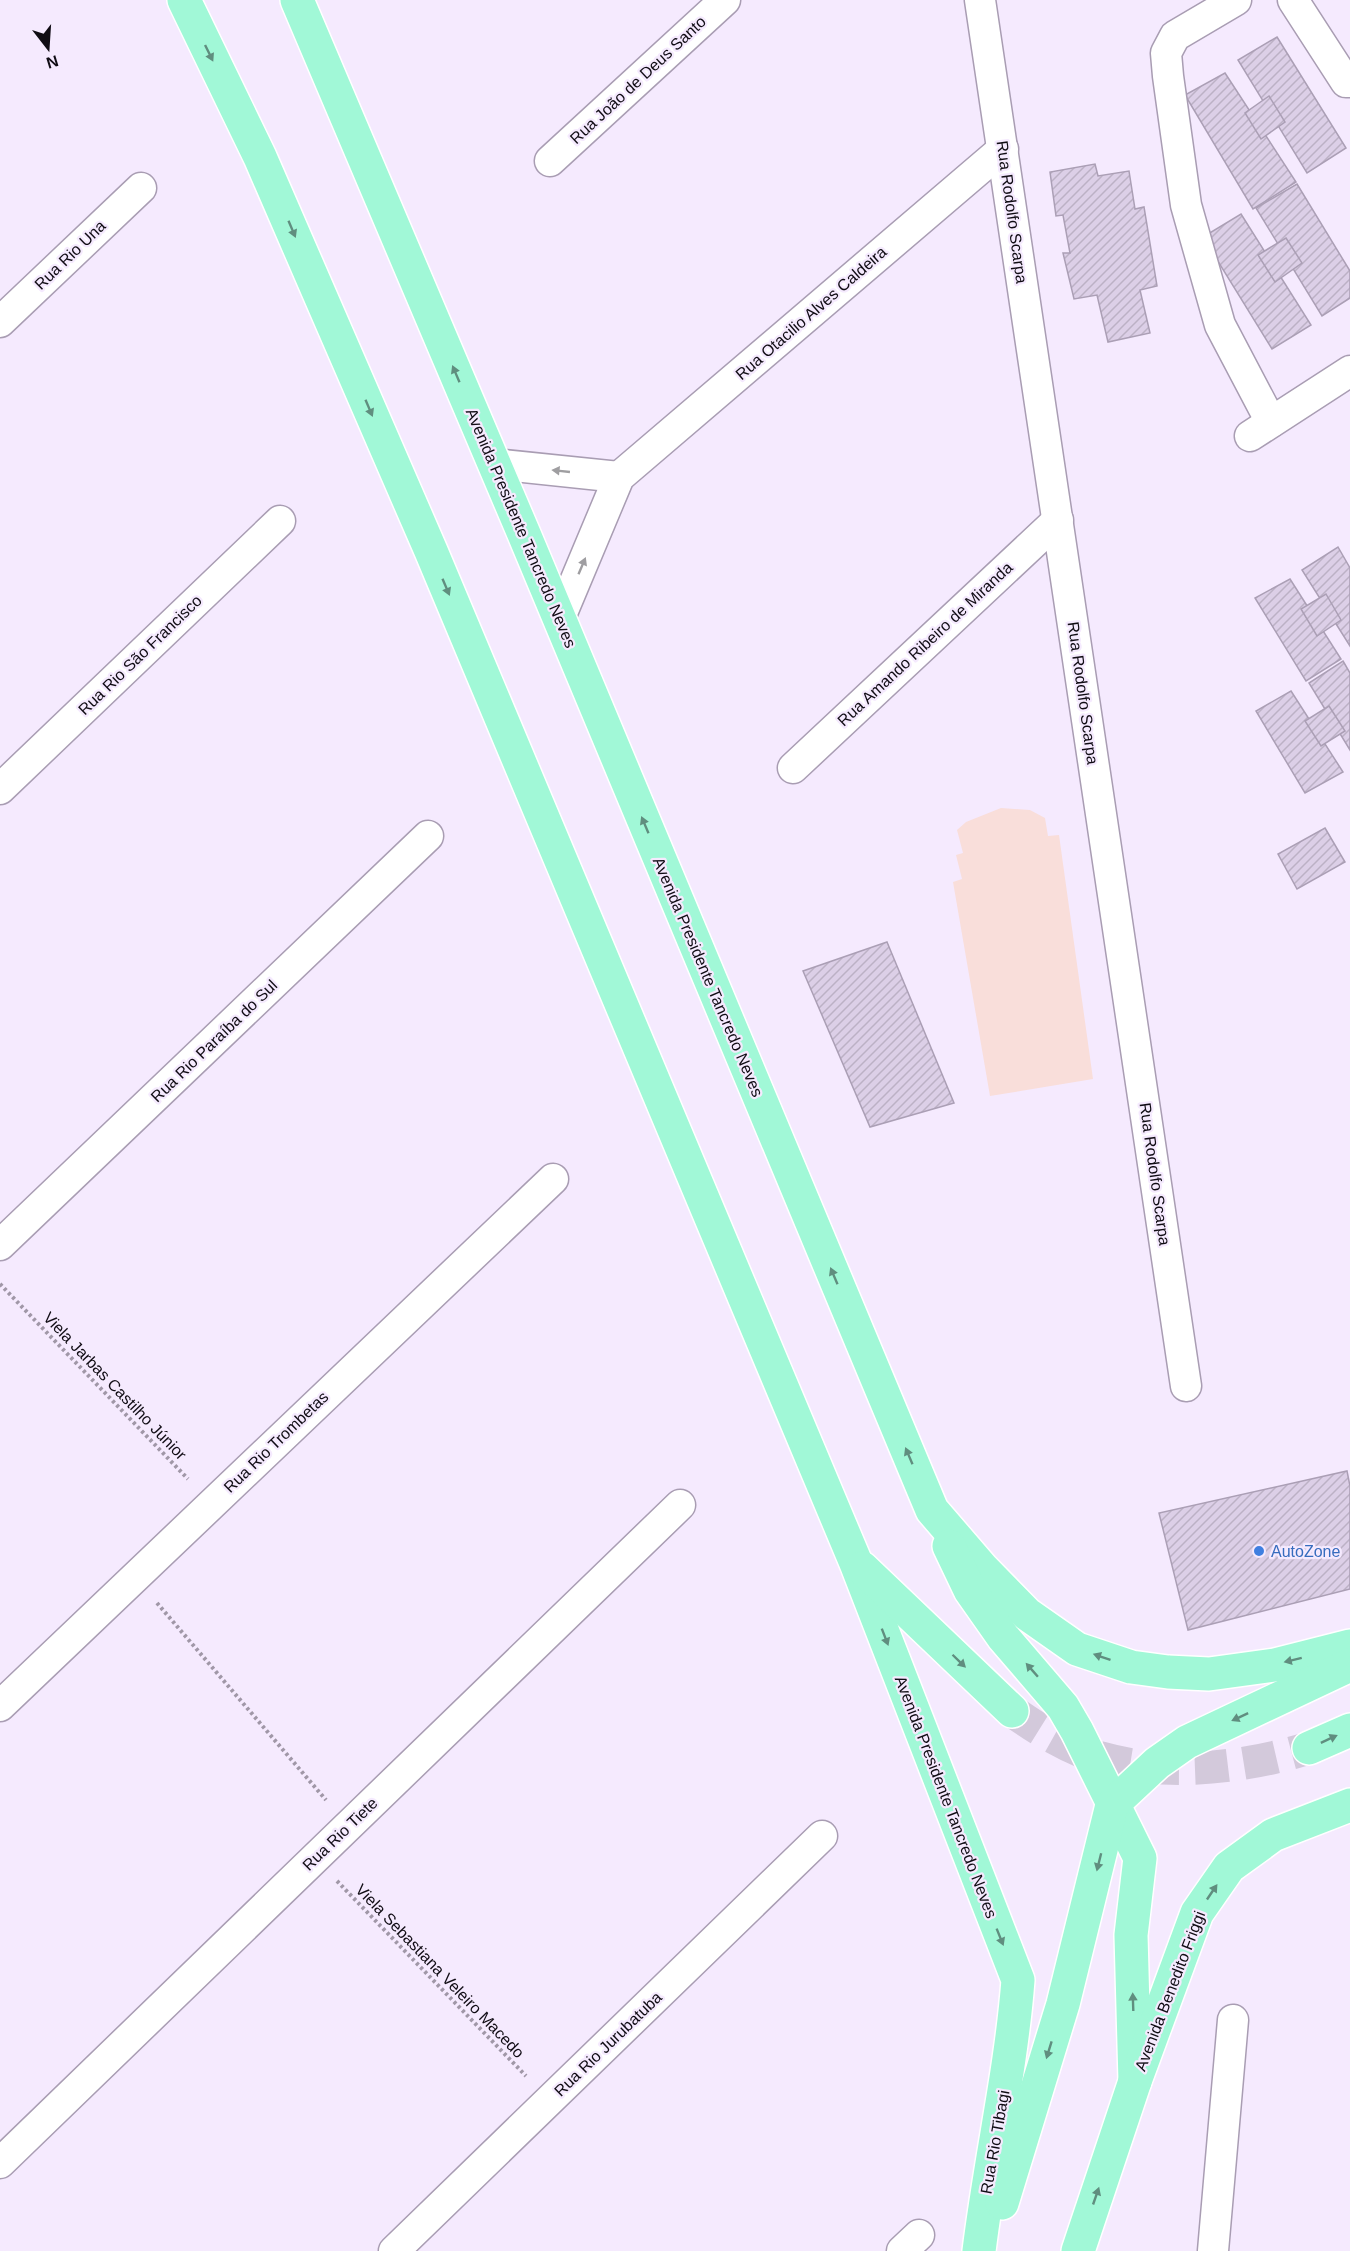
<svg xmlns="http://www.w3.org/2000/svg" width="1350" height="2251" font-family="Helvetica,sans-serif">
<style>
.education{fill:#f9deda}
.building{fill:url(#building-hatch);stroke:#ab9fb5;stroke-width:1.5}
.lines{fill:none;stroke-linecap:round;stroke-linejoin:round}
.primary-tunnel{stroke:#d3c9db;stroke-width:33;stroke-dasharray:33 16;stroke-linecap:butt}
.minor-casing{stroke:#a99db3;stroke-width:33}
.primary-casing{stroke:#fff;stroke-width:36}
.path{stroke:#a097a7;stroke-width:4;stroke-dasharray:3 3;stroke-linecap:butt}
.minor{stroke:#fff;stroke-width:30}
.primary{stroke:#a1f8d7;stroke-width:33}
.oneway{fill:#608e7f}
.oneway2{fill:#9f9ea1}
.shop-dot{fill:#3f7fe0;stroke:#f5eafe;stroke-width:2}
.labels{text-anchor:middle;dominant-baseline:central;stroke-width:4.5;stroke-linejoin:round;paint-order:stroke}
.street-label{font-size:16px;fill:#100c14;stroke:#f5eafe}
.shop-label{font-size:16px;fill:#366cbe;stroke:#f5eafe;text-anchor:start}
</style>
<defs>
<pattern id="building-hatch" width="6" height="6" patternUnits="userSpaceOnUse" patternTransform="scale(1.5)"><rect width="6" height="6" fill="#dccfe7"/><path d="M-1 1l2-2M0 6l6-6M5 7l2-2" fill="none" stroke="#bcb1c5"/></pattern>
</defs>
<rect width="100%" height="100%" fill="#f5eafe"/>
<polygon class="education" points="1001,808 1030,810 1045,818 1048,836 1059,835 1093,1079 990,1096 953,882 962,879 956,855 963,853 957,830 966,822"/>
<g class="building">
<polygon points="1277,37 1346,148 1307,173 1238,60"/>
<polygon points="1225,73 1296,182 1253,209 1185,95"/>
<polygon points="1269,96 1285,122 1261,139 1245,113"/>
<polygon points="1095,164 1098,176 1129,171 1135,209 1144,207 1157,286 1140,290 1150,333 1108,342 1097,295 1074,299 1063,253 1070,253 1063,215 1056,216 1050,172"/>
<polygon points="1297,184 1350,271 1350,298 1322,316 1256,208"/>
<polygon points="1241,214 1311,325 1272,349 1203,237"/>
<polygon points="1286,238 1302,263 1275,282 1258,255"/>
<polygon points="1338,547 1350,568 1350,646 1302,570"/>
<polygon points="1290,579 1341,659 1306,681 1255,598"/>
<polygon points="1326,594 1341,620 1317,636 1301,609"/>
<polygon points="1343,661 1350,673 1350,750 1309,683"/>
<polygon points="1291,691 1343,772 1305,793 1256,711"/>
<polygon points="1329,706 1345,731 1321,746 1305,721"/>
<polygon points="1325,828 1345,862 1297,889 1278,854"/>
<polygon points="887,942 954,1103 870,1127 803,971"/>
<polygon points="1347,1471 1350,1486 1350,1589 1188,1630 1159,1513"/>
</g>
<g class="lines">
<path class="primary-tunnel" d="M 1012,1711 C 1039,1730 1069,1749 1101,1758 C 1167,1777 1244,1768 1309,1748"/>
<g class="minor-casing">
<g id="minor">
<polyline points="980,0 1186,1386"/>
<polyline points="1236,0 1175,36 1166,53 1168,76 1186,205 1220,325 1271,422"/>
<polyline points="1293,0 1346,82 1350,82"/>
<polyline points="550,161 725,0"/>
<polyline points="0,322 141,188"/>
<polyline points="1250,436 1350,371"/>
<polyline points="494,464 619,477"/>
<polyline points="559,620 619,477 1003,149"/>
<polyline points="793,768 1058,520"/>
<polyline points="0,789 280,521"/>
<polyline points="0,1245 428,836"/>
<polyline points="0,1706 553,1179"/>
<polyline points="0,2163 680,1505"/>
<polyline points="394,2251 822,1836"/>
<polyline points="902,2251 919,2235"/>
<polyline points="1213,2251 1233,2020"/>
</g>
</g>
<g class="primary-casing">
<g id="primary">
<path d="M 184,0 L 260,157 L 431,551 L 856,1563 L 1018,1980 C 1011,2071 990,2160 979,2251"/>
<polyline points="297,0 524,534 932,1510 982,1568 1027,1614 1077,1649 1131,1667 1168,1672 1209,1674 1275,1665 1350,1646"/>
<polyline points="949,1546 970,1590 1003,1637 1063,1707 1077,1731 1140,1858 1131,1935 1135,2081"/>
<polyline points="862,1568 1012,1711"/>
<polyline points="1309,1748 1350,1730"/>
<polyline points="1002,2203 1063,2004 1112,1805 1157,1763 1187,1742 1350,1665"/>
<polyline points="1078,2251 1135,2081 1197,1913 1229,1867 1273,1835 1350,1805"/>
</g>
</g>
<g class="path">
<polyline points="0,1284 188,1479"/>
<polyline points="157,1603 326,1800"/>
<polyline points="337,1881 526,2076"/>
</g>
<use href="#minor" class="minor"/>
<use href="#primary" class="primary"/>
</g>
<defs><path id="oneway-solid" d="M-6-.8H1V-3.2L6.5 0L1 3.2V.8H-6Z" transform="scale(1.5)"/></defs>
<g class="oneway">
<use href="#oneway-solid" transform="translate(209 53) rotate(64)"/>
<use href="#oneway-solid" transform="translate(292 229) rotate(67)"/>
<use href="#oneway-solid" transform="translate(456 374) rotate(-113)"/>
<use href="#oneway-solid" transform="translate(369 408) rotate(67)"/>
<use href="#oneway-solid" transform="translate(446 587) rotate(67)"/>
<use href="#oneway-solid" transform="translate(645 825) rotate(-113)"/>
<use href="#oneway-solid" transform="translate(834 1276) rotate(-113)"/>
<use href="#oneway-solid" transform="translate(909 1456) rotate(-113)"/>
<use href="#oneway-solid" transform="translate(885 1637) rotate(69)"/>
<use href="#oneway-solid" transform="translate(1102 1657) rotate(-161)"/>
<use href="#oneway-solid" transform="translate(1293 1660) rotate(166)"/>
<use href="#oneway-solid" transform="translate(959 1661) rotate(44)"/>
<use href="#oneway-solid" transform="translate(1032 1670) rotate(-131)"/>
<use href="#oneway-solid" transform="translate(1240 1717) rotate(155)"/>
<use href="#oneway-solid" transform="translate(1329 1739) rotate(-25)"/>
<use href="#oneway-solid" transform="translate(1099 1862) rotate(104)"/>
<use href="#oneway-solid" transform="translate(1212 1892) rotate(-56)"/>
<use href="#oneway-solid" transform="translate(1000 1937) rotate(68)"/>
<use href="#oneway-solid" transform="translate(1133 2002) rotate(-92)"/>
<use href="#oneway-solid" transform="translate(1049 2050) rotate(107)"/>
<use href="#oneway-solid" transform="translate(1096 2196) rotate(-71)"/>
</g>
<g class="oneway2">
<use href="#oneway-solid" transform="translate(561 471) rotate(-174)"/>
<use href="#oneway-solid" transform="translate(582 566) rotate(-67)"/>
</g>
<circle class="shop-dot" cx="1259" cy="1551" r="6"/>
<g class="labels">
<g class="street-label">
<text transform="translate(638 80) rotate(-43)">Rua João de Deus Santo</text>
<text transform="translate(1012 212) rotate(82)">Rua Rodolfo Scarpa</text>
<text transform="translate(70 255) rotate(-44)">Rua Rio Una</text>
<text transform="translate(811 313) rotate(-41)">Rua Otacilio Alves Caldeira</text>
<text transform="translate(521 528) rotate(67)">Avenida Presidente Tancredo Neves</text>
<text transform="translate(925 644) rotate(-43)">Rua Amando Ribeiro de Miranda</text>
<text transform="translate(140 655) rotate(-44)">Rua Rio São Francisco</text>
<text transform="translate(1083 693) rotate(82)">Rua Rodolfo Scarpa</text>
<text transform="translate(708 977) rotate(67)">Avenida Presidente Tancredo Neves</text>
<text transform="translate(214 1041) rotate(-44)">Rua Rio Paraíba do Sul</text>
<text transform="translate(1155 1174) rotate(82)">Rua Rodolfo Scarpa</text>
<text transform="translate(115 1386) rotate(46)">Viela Jarbas Castilho Júnior</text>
<text transform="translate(276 1442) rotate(-44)">Rua Rio Trombetas</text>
<text transform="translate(946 1797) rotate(69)">Avenida Presidente Tancredo Neves</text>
<text transform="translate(340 1834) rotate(-44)">Rua Rio Tiete</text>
<text transform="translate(440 1971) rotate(46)">Viela Sebastiana Veleiro Macedo</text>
<text transform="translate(1170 1991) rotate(-69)">Avenida Benedito Friggi</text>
<text transform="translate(608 2044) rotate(-44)">Rua Rio Jurubatuba</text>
<text transform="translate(995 2142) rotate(-80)">Rua Rio Tibagi</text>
</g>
<g class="shop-label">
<text x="1271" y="1551">AutoZone</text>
</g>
</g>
<g transform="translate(48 48) rotate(163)" stroke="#f5eafe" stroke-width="4.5" paint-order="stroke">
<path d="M0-4.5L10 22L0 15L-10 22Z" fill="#100c14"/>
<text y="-9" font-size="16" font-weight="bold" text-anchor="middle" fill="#100c14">N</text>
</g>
</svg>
